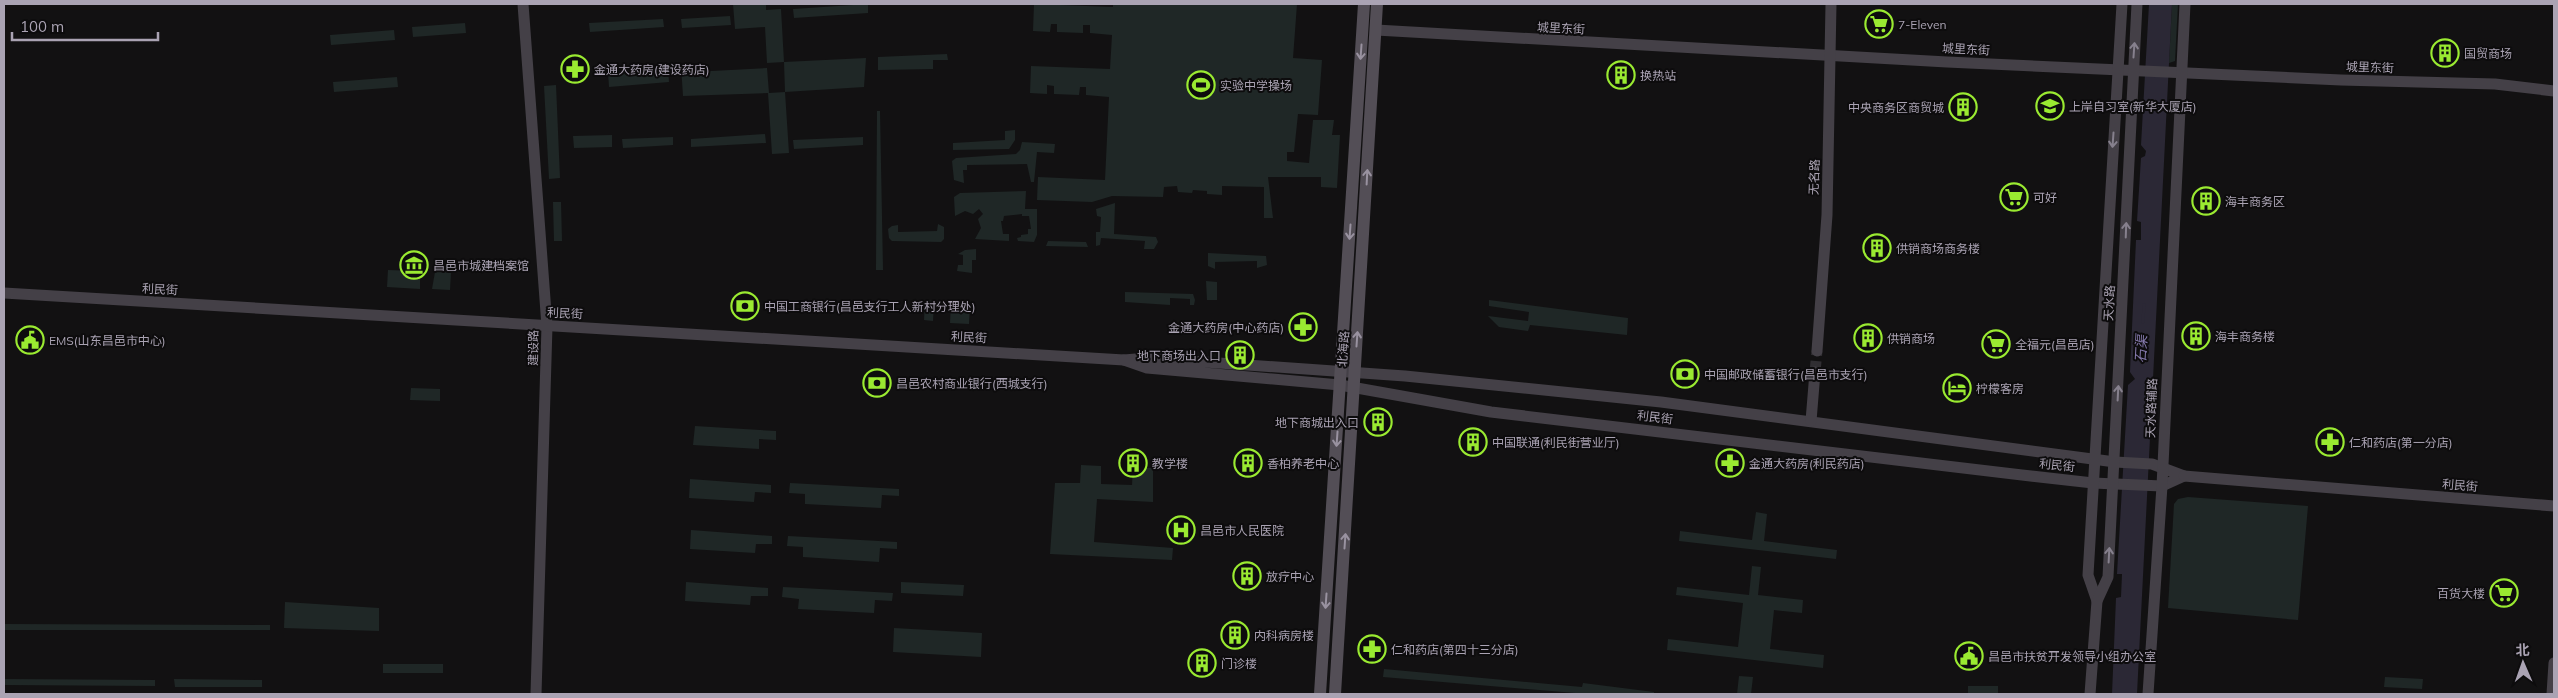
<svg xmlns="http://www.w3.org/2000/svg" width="2558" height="698" font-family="Mulish,'Noto Sans SC',sans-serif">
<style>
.green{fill:#1f2726}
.water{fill:#2b2835}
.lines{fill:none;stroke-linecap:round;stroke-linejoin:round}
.stream{stroke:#2b2835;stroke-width:3}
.secondary-tunnel{stroke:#302e32;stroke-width:11;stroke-dasharray:11 5.5;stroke-linecap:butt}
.secondary{stroke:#444047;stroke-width:11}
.primary{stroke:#534e56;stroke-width:12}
.oneway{stroke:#86808d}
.oneway2{stroke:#9992a0}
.labels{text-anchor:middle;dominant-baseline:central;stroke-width:4;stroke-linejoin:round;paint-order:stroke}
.poi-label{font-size:12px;fill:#aaa3b3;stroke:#0d0c0d;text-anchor:start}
.street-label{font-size:12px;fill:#aaa3b3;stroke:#0d0c0d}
.water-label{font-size:14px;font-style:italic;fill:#867aad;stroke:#0d0c0d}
</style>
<rect width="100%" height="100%" fill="#121112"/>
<g class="green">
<polygon points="733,4 766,4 766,10 781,9 784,62 866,58 864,87 785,92 789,153 772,154 768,93 683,96 681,66 693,66 693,72 767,68 769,93 785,92 784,62 767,63 765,27 735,29"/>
<polygon points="868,4 868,13 794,18 793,9"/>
<polygon points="1034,4 1113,7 1113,4 1297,4 1293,58 1322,60 1318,115 1298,114 1294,152 1287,152 1287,161 1309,163 1313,120 1334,120 1332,135 1340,135 1337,188 1321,187 1321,177 1268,177 1273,218 1264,218 1264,187 1222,186 1222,195 1207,194 1207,191 1193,190 1192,193 1178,192 1177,186 1164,187 1163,197 1112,196 1092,202 1037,200 1038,177 1105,180 1109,97 1086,95 1086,87 1080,87 1079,95 1054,94 1054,86 1047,85 1047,94 1030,93 1031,66 1110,69 1112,35 1090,33 1090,25 1083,25 1083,33 1057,32 1057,24 1051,24 1050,32 1033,31"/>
<polygon points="2172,4 2178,4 2175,61 2169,63"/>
<polygon points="730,16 731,25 682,28 681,19"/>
<polygon points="663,19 664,27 590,32 589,23"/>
<polygon points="465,23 466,33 413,37 412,27"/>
<polygon points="394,30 395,40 331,45 330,35"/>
<polygon points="947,54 948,60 933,60 933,69 878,70 878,57"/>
<polygon points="668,68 669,82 609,87 608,72"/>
<polygon points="397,77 398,87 334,92 333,82"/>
<polygon points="556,85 560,178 549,179 544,86"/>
<polygon points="877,111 880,111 883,270 876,270"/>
<polygon points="1015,130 1015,140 1009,149 953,150 953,143 1005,140 1005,131"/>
<polygon points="765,134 766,143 691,147 691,139"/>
<polygon points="612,135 612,147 574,148 573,136"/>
<polygon points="673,137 673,145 623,148 622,139"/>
<polygon points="863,137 863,145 794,149 793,140"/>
<polygon points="1022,142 1055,144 1054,153 1037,152 1034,182 1031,182 1027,164 967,165 967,170 963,170 964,183 954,180 952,161 956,158 1016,154 1020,150"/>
<polygon points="1026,191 1025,209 1037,209 1037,235 1034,242 1018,241 1017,238 1021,237 1021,235 1028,234 1028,229 1031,229 1029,216 1022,216 1022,214 1004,216 1003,221 1001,221 1003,234 1009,234 1009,241 975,239 981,228 978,219 983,214 979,209 973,214 965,211 955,216 954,197 960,193"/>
<polygon points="553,202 561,202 562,241 554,241"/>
<polygon points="1115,203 1114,234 1156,237 1158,242 1154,249 1144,249 1145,241 1101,238 1100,245 1096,246 1096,232 1100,232 1101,217 1097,216 1096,209"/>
<polygon points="938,224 944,227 944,239 941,242 892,241 889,238 888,229 892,226 898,225 898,232 937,231"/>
<polygon points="1048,241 1086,242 1088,247 1046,246"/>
<polygon points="976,249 976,260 972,260 972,273 957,271 958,265 963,265 963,255 958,254 965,250"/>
<polygon points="1208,253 1266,256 1267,265 1257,268 1257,261 1215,262 1215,269 1208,266"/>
<polygon points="388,270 415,271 420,277 420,289 387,287"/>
<polygon points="435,272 451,272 450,290 432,289"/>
<polygon points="1206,281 1217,282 1217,300 1207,300"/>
<polygon points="1125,292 1193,294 1195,300 1194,305 1190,305 1190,299 1170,298 1170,305 1125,302"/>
<polygon points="925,300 934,301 933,321 924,320"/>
<polygon points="1489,300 1628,318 1627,335 1530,325 1528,331 1499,327 1488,316 1528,321 1529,312 1489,306"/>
<polygon points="951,302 970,304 969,324 950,323"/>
<polygon points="411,388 440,389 440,401 410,400"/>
<polygon points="695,426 776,431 776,440 759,439 759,449 693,445"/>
<polygon points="1081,465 1101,466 1101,484 1132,485 1133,467 1153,468 1153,502 1097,499 1094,542 1173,548 1172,560 1050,554 1055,483 1080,483"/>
<polygon points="690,479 771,485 771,493 755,492 754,502 689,498"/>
<polygon points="790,483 899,489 899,496 882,495 881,508 805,504 805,494 789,493"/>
<polygon points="2188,497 2308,506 2298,620 2168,608 2174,504 2178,499"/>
<polygon points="1756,512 1767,514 1764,541 1837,550 1836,559 1679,541 1680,531 1752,540"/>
<polygon points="691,530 772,536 772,544 756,544 755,553 690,549"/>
<polygon points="788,536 897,542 897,549 880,548 879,562 803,557 803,547 787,546"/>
<polygon points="1752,566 1761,567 1758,595 1803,600 1802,613 1774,610 1770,649 1824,655 1823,668 1667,650 1668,639 1738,647 1743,603 1676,595 1677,587 1749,595"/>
<polygon points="686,582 768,588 768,596 751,596 750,605 685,601"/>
<polygon points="901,582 964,585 963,596 901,593"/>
<polygon points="783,587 893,593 892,601 875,600 874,613 798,609 799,599 782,597"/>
<polygon points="285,602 379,608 379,631 284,628"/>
<polygon points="4,624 270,625 270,630 4,630"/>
<polygon points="894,628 982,633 981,657 893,652"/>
<rect x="383" y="664" width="60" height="9"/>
<polygon points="1384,669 1582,687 1583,683 1654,692 1654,694 1587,694 1383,677"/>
<polygon points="1739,676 1753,677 1751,694 1737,694"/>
<polygon points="2385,677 2423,679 2422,689 2384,687"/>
<polygon points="4,679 155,680 155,686 4,685"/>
<polygon points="174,679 262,680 262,687 175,687"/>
<rect x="1968" y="686" width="30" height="8"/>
</g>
<polygon class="water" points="2149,4 2172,4 2137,694 2112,694 2116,598 2121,597 2122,574 2117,574 2128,385 2135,379 2130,372 2136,240 2141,240 2141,222 2137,221 2141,158 2145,156 2146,151 2141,145"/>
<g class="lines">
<polyline class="stream" points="2143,322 2144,305"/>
<polyline class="secondary-tunnel" points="1815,372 1817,351"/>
<g class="secondary">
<polyline points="523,4 547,326 536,694"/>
<polyline points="1376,30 1947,62 2341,80 2495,84 2554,91"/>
<polyline points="4,293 1124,360"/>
<polyline points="1817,351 1827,215 1831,4"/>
<polygon points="1148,358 1405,376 1661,402 2115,462 2152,464 2184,476 2162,486 2093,483 2022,475 1491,412 1340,385 1147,368 1124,360"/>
<polyline points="1811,421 1815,372"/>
<polyline points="2184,476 2554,506"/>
<polyline points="2097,601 2088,575 2122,4"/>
<polyline points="2090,694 2097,601 2108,577 2137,4"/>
<polyline points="2148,694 2162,486 2185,4"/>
<polyline points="2552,694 2554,663"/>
</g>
<g class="primary">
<polyline points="1320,694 1364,4"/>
<polyline points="1335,694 1377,4"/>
</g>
</g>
<defs><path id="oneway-shaft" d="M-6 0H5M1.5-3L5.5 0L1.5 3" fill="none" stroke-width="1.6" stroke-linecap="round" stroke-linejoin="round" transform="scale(1.25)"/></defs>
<g class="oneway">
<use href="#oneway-shaft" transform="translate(2134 50) rotate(-86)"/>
<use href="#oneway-shaft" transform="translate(2113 140) rotate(94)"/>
<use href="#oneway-shaft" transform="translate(2126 230) rotate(-88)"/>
<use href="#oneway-shaft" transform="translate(2118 393) rotate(-87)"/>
<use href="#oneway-shaft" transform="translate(2109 555) rotate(-87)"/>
</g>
<g class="oneway2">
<use href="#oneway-shaft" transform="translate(1361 52) rotate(94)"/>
<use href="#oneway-shaft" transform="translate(1367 177) rotate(-87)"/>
<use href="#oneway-shaft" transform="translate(1350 232) rotate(94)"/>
<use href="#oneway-shaft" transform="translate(1357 339) rotate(-86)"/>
<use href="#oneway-shaft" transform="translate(1337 439) rotate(94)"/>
<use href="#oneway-shaft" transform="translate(1345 541) rotate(-86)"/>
<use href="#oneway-shaft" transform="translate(1326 601) rotate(94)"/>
</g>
<defs>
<g id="supermarket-ring" transform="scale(1.4375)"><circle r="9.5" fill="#0d0c0d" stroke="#9aea31" stroke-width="1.5"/><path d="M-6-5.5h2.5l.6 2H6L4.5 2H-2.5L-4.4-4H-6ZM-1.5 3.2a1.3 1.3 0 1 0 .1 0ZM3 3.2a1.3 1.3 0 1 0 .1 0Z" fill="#9aea31"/></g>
<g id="building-ring" transform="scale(1.4375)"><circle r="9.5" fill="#0d0c0d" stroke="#9aea31" stroke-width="1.5"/><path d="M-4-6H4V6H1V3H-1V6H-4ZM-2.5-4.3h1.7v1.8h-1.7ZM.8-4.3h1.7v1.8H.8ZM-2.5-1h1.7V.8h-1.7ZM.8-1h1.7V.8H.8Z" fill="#9aea31"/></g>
<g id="pharmacy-ring" transform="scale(1.4375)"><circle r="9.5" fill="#0d0c0d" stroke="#9aea31" stroke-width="1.5"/><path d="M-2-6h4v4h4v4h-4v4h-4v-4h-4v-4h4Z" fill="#9aea31"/></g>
<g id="stadium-ring" transform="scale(1.4375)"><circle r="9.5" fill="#0d0c0d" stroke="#9aea31" stroke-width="1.5"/><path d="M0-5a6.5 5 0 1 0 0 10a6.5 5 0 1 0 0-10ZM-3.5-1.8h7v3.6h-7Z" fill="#9aea31"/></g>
<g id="school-ring" transform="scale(1.4375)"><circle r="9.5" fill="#0d0c0d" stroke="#9aea31" stroke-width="1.5"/><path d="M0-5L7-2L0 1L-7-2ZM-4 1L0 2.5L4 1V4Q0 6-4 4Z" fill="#9aea31"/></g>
<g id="museum-ring" transform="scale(1.4375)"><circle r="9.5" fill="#0d0c0d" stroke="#9aea31" stroke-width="1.5"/><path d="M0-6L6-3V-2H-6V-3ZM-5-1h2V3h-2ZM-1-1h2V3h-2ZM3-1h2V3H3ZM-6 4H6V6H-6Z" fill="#9aea31"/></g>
<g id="bank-ring" transform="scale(1.4375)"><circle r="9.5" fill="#0d0c0d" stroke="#9aea31" stroke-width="1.5"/><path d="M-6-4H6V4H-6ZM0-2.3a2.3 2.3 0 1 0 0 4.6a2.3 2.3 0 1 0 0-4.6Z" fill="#9aea31"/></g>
<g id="civic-ring" transform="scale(1.4375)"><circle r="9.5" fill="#0d0c0d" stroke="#9aea31" stroke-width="1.5"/><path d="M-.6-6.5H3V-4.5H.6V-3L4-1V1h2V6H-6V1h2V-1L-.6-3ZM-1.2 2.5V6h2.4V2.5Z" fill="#9aea31"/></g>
<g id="hotel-ring" transform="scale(1.4375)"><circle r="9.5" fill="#0d0c0d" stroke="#9aea31" stroke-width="1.5"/><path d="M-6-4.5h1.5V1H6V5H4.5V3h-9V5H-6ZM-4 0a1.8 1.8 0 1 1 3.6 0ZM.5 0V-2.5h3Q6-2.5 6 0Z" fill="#9aea31"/></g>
<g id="hospital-ring" transform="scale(1.4375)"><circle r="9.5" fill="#0d0c0d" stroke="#9aea31" stroke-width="1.5"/><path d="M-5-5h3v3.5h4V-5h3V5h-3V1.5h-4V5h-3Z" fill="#9aea31"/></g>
</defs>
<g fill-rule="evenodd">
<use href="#supermarket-ring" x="1879" y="24"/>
<use href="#building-ring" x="2445" y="53"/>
<use href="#pharmacy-ring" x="575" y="69"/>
<use href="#building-ring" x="1621" y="75"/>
<use href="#stadium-ring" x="1201" y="85"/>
<use href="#school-ring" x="2050" y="106"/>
<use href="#building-ring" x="1963" y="107"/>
<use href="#supermarket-ring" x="2014" y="197"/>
<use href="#building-ring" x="2206" y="201"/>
<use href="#building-ring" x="1877" y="248"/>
<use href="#museum-ring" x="414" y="265"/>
<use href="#bank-ring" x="745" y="306"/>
<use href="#pharmacy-ring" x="1303" y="327"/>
<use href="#building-ring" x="2196" y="336"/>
<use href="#building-ring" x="1868" y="338"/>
<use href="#civic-ring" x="30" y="340"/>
<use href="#supermarket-ring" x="1996" y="344"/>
<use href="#building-ring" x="1240" y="355"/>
<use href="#bank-ring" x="1685" y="374"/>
<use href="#bank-ring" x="877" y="383"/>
<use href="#hotel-ring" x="1957" y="388"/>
<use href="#building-ring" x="1378" y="422"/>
<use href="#building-ring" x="1473" y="442"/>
<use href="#pharmacy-ring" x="2330" y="442"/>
<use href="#building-ring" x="1133" y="463"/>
<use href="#building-ring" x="1248" y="463"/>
<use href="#pharmacy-ring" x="1730" y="463"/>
<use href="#hospital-ring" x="1181" y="530"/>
<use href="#building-ring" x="1247" y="576"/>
<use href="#supermarket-ring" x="2504" y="593"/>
<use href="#building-ring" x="1235" y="635"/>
<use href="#pharmacy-ring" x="1372" y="649"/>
<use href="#civic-ring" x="1969" y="656"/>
<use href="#building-ring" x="1202" y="663"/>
</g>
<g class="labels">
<g class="poi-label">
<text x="1898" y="24">7-Eleven</text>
<text x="2464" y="53">国贸商场</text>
<text x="594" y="69">金通大药房(建设药店)</text>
<text x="1640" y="75">换热站</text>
<text x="1220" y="85">实验中学操场</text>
<text x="2069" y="106">上岸自习室(新华大厦店)</text>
<text x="1944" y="107" text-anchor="end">中央商务区商贸城</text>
<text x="2033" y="197">可好</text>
<text x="2225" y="201">海丰商务区</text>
<text x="1896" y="248">供销商场商务楼</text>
<text x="433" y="265">昌邑市城建档案馆</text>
<text x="764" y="306">中国工商银行(昌邑支行工人新村分理处)</text>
<text x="1284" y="327" text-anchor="end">金通大药房(中心药店)</text>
<text x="2215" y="336">海丰商务楼</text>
<text x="1887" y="338">供销商场</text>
<text x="49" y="340">EMS(山东昌邑市中心)</text>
<text x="2015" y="344">全福元(昌邑店)</text>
<text x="1221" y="355" text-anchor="end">地下商场出入口</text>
<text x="1704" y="374">中国邮政储蓄银行(昌邑市支行)</text>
<text x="896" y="383">昌邑农村商业银行(西城支行)</text>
<text x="1976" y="388">柠檬客房</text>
<text x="1359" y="422" text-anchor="end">地下商城出入口</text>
<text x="1492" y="442">中国联通(利民街营业厅)</text>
<text x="2349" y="442">仁和药店(第一分店)</text>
<text x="1152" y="463">教学楼</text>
<text x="1267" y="463">香柏养老中心</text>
<text x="1749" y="463">金通大药房(利民药店)</text>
<text x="1200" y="530">昌邑市人民医院</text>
<text x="1266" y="576">放疗中心</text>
<text x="2485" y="593" text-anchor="end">百货大楼</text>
<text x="1254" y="635">内科病房楼</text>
<text x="1391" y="649">仁和药店(第四十三分店)</text>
<text x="1988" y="656">昌邑市扶贫开发领导小组办公室</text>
<text x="1221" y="663">门诊楼</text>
</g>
<g class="street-label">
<text transform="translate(1561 28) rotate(3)">城里东街</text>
<text transform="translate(1966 49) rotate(3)">城里东街</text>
<text transform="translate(2370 67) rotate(2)">城里东街</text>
<text transform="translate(1814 177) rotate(-88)">无名路</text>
<text transform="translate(160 289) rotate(3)">利民街</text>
<text transform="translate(2109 303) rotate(-87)">天水路</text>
<text transform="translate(565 313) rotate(3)">利民街</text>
<text transform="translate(969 337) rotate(3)">利民街</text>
<text transform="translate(533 348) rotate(-89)">建设路</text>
<text transform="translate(1343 349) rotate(-86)">北海路</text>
<text transform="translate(2151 408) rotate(-88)">天水路辅路</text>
<text transform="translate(1655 417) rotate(7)">利民街</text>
<text transform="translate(2057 465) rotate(6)">利民街</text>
<text transform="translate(2460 485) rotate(5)">利民街</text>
</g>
<g class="water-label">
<text transform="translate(2141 349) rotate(-87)">石渠</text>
</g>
</g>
<rect width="2558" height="698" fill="none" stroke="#aaa3b3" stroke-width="10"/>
<g transform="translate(2523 663) rotate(358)" stroke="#0d0c0d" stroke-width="4" paint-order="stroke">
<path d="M0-4L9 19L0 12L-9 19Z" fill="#aaa3b3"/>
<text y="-8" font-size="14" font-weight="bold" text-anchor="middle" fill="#aaa3b3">北</text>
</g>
<path d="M12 32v8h146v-8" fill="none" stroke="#aaa3b3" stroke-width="2.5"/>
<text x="20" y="32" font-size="15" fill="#aaa3b3" stroke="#0d0c0d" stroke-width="4" paint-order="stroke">100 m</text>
</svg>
